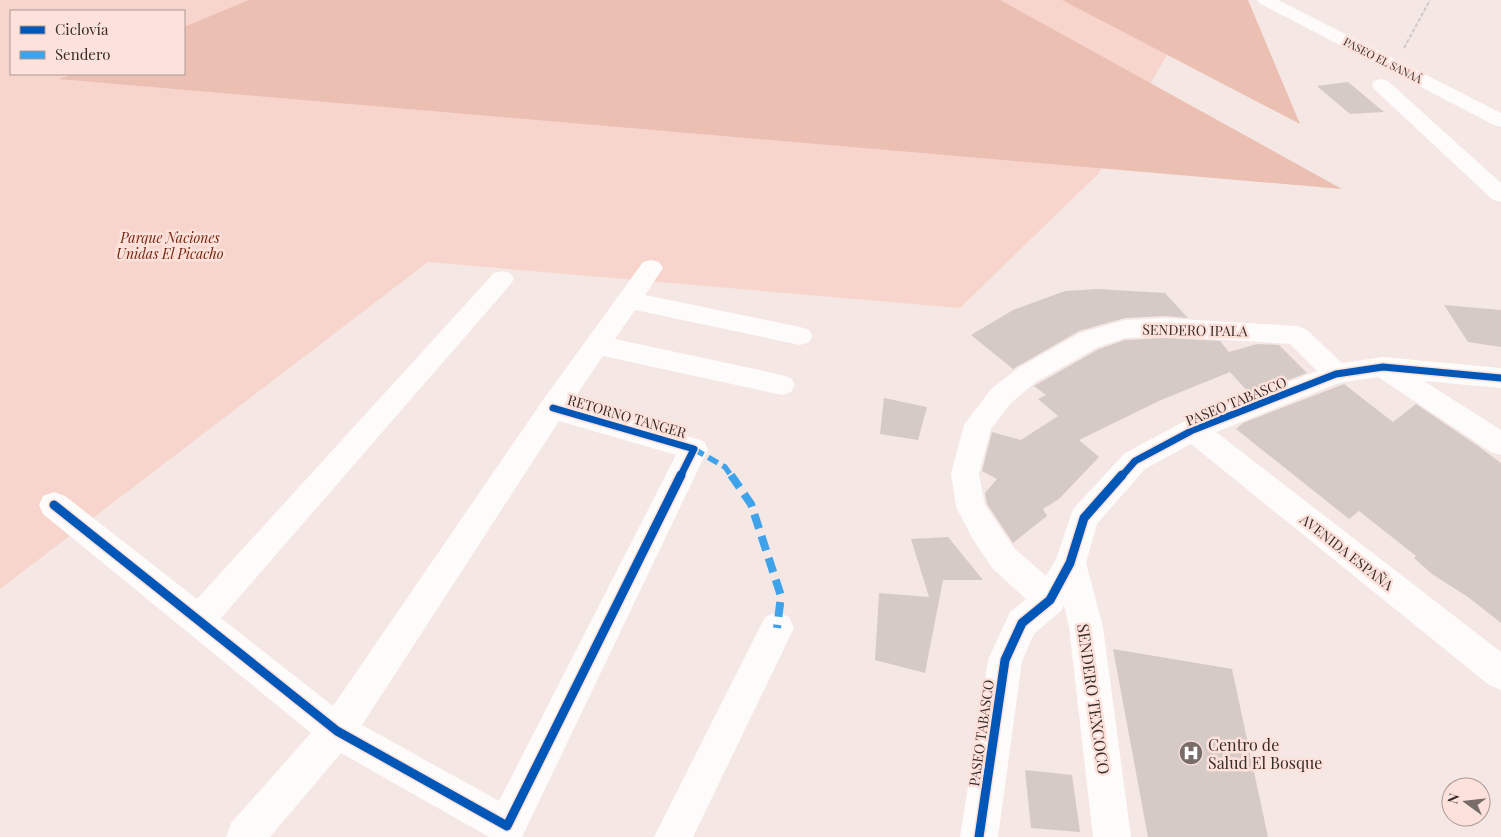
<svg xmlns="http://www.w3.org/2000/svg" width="1501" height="837" font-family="'Playfair Display',serif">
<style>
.green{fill:#f7d5cc;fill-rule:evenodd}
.forest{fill:#ecbfb3}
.building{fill:#d6cac7}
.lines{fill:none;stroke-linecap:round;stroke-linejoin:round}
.path{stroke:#cfc9c8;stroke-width:2;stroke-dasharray:4 2;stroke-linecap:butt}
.minor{fill:#fefbfb;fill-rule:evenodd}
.quiet-far1{stroke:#3fa3eb;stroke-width:5.5;stroke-dasharray:11 5.5;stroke-linecap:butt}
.quiet{stroke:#3fa3eb;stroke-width:8;stroke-dasharray:15 8;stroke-linecap:butt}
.cycleway-far1-casing{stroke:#fde2db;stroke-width:10}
.cycleway-casing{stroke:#fde2db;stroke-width:12}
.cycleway-far1{stroke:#0057b8;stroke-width:7}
.cycleway{stroke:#0057b8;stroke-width:9}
.labels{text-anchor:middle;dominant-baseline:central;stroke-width:5;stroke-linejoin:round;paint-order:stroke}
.far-street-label{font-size:11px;fill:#362c29;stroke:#fde2db}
.park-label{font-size:14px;font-style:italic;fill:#75240d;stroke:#fde2db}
.street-label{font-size:14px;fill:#362c29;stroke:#fde2db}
.near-street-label{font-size:16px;fill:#362c29;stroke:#fde2db}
.near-poi-label{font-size:16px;fill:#362c29;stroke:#fde2db;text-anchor:start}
</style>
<rect width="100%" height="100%" fill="#f5e7e3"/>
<path class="green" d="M 0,0 L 1199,0 L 1098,174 L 960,308 L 428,262 L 0,589 ZM 11,11 L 184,11 L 184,74 L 11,74 Z"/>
<g class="forest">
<polygon points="249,0 1000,0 1342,189 59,79 72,74 184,74 184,27"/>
<polygon points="1062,0 1248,0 1300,124"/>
</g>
<g class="building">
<polygon points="1348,82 1384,112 1350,114 1317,86"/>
<polygon points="1097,289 1165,293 1188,318 1165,316 1125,318 1079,331 1013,369 971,335 1013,310 1065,291"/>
<polygon points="1444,305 1501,310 1501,347 1468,342"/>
<polygon points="1165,338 1220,341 1229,352 1257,344 1279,345 1307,373 1250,394 1230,372 1161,400 1079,440 1099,457 1059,499 1043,509 1047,516 1013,543 987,504 985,493 997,479 982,471 992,432 1021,440 1058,416 1038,399 1046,395 1034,386 1099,349 1125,340"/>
<polygon points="1344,384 1393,422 1416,404 1478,446 1501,463 1501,623 1468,597 1432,574 1414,558 1416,556 1359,511 1349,519 1236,429 1243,423"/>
<polygon points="884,398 927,407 918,440 880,434"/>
<polygon points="948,537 983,580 943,580 925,673 875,660 879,593 929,597 911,539"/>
<polygon points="1113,649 1232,669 1268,837 1148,837"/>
<polygon points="1025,770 1072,775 1080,832 1031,828"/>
</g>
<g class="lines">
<polyline class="path" points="1404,48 1430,0"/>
<g class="minor">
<polygon points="1257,0 1278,0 1501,113 1501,127 1494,125 1259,3"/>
<polygon points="1381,79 1388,81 1501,183 1501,202 1493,200 1374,89 1372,85 1374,81"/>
<path d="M 651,260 L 659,262 L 663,268 L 645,295 L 800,327 L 809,330 L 813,336 L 809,342 L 800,345 L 635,310 L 615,339 L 782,375 L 791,378 L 795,385 L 791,392 L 782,395 L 603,356 L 571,403 L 704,441 L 708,449 L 522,837 L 489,837 L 341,753 L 270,837 L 226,837 L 231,823 L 311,733 L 43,514 L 39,505 L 43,496 L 54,492 L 65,496 L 197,599 L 494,273 L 502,271 L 510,273 L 514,279 L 510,285 L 221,618 L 333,706 L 543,400 L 643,262 ZM 559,421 L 676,455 L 499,801 L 362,725 Z"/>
<path d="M 1165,318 L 1297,326 L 1306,329 L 1342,363 L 1383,357 L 1501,368 L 1501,388 L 1424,381 L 1501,430 L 1501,455 L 1491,452 L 1378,377 L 1339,383 L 1216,432 L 1501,652 L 1501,690 L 1489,685 L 1191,444 L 1145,469 L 1097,524 L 1086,563 L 1103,627 L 1131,837 L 1093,837 L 1069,627 L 1064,605 L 1061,611 L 1034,634 L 1022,661 L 998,837 L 960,837 L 988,660 L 1010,612 L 1026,599 L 993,569 L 974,541 L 956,507 L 951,474 L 964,425 L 991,389 L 1018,368 L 1080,333 L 1125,320 ZM 1165,336 L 1290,344 L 1317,371 L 1183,422 L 1125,453 L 1073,509 L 1056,559 L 1046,576 L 1015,549 L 985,505 L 979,474 L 991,429 L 1011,403 L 1036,382 L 1098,347 L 1125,338 Z"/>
<polygon points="777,612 789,617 794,628 693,837 654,837 765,617"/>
</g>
<polyline class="quiet-far1" points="694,449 725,467 732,477"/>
<polyline class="quiet" points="731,475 751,504 781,596 777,628"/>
<g class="cycleway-far1-casing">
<g id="cycleway-far1">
<polyline points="553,408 694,449 680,477"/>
<polyline points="1121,477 1135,461 1193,430 1336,374 1383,367 1501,378"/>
</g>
</g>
<g class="cycleway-casing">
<g id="cycleway">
<polyline points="54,505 337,731 507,826 681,475"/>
<polyline points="979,837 1005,660 1022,623 1050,600 1070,563 1084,518 1122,475"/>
</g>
</g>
<use href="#cycleway-far1" class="cycleway-far1"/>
<use href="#cycleway" class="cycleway"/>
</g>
<defs>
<g id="hospital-disc" transform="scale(1.25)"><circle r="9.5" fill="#796d6a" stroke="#fde2db"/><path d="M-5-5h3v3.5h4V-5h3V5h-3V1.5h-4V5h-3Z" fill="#fff"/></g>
</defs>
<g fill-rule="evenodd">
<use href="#hospital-disc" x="1191" y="753"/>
</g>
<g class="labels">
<g class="far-street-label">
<text transform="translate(1383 60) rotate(27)">PASEO EL SANAÁ</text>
</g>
<g class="park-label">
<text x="170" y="237">Parque Naciones<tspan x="170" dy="16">Unidas El Picacho</tspan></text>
</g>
<g class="street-label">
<text transform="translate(1195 330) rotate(1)">SENDERO IPALA</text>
<text transform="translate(1236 401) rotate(-22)">PASEO TABASCO</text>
<text transform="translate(627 416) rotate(16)">RETORNO TANGER</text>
<text transform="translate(1347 552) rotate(38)">AVENIDA ESPAÑA</text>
<text transform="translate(981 733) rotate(-82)">PASEO TABASCO</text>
</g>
<g class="near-street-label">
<text transform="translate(1094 699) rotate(82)">SENDERO TEXCOCO</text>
</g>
<g class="near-poi-label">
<text x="1208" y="744">Centro de<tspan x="1208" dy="18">Salud El Bosque</tspan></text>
</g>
</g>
<rect x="10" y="10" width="175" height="65" fill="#fde2db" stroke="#ad9994"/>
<rect x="20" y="26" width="25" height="8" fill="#0057b8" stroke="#ad9994"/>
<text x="55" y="35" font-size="15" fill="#362c29">Ciclovía</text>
<rect x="20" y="51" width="25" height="8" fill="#3fa3eb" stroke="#ad9994"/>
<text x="55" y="60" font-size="15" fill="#362c29">Sendero</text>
<g transform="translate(1466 802) rotate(285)"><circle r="24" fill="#fde2db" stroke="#ad9994"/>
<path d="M0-4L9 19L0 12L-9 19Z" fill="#796d6a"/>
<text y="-8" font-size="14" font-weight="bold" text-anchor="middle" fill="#362c29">N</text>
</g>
</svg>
